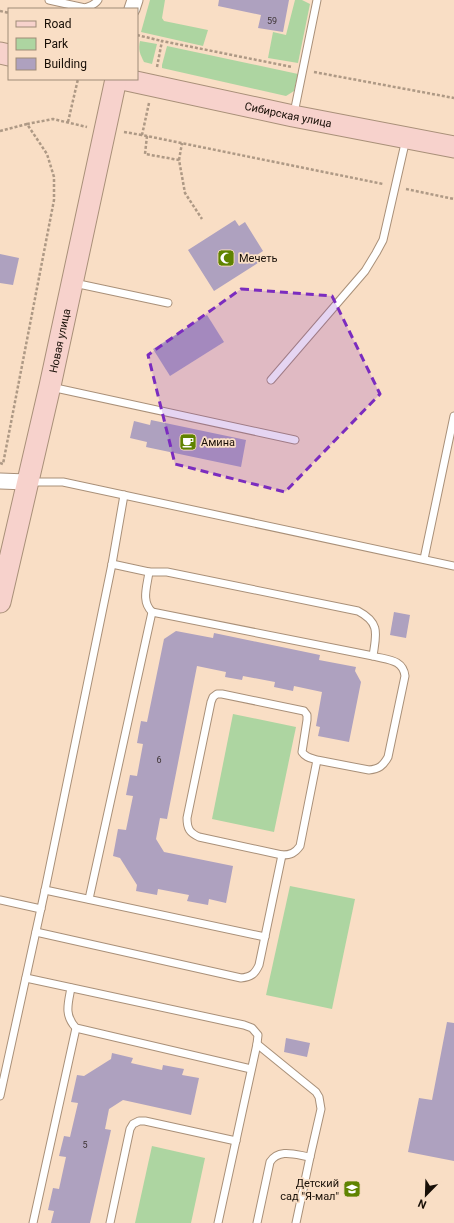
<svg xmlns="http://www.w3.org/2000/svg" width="454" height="1223" font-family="Roboto,sans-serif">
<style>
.green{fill:#add5a1}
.building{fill:#aea1bf}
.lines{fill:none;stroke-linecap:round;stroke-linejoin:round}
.lane-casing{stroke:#a99079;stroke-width:9}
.street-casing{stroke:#a99079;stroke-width:17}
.secondary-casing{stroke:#a99079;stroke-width:23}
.path{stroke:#ae9985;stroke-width:2.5;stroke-dasharray:3 2;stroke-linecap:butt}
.lane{stroke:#fff;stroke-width:7}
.street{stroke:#fff;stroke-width:15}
.secondary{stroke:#f7d2cc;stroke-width:21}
.marked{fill:#7b2cbf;fill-opacity:0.2;stroke:#7b2cbf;stroke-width:3;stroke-dasharray:8 5;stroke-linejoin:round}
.labels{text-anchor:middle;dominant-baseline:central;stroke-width:3.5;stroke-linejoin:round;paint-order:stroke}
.number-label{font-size:9px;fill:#3e3435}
.street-label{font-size:11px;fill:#180f07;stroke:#f9dec5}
.poi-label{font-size:11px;fill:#180f07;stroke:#f9dec5;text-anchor:start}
</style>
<rect width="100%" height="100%" fill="#f9dec5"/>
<g class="green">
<polygon points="150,0 165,0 162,18 164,21 208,30 203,46 141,32"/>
<polygon points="295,0 302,0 310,4 298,63 268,58 273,32 286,35"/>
<path d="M 140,41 L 157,44 L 152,64 L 144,62 C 140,54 138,50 140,41 Z"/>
<polygon points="167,46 298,74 294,91 286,96 162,68 162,65"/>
<polygon points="233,714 296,727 274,832 212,819"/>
<polygon points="290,886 355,899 332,1009 266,995"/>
<polygon points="152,1146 205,1158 191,1223 135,1223"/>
</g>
<g class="building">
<polygon points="219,0 289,0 283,32 258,28 261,15 218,6"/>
<polygon points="235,220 239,226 245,222 263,251 257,255 261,261 214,291 188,250"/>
<polygon points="0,254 19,258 13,285 0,283"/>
<polygon points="207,315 224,342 170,376 153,349"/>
<polygon points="151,420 246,440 241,467 146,447 147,442 130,438 134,421 150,425"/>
<polygon points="394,612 410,615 406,638 390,635"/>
<polygon points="176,631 213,638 214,633 320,655 319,660 356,667 355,671 361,682 349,742 318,736 320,727 316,726 322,692 294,686 293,691 274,687 275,682 243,676 242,680 225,677 226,672 197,666 167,819 160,818 156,839 164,852 233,866 226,903 209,899 208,905 187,901 189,895 158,889 157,895 136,891 137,885 120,858 113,856 118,829 126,830 133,796 126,795 130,775 137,776 143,744 137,743 141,721 147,722 164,639"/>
<polygon points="447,1022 454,1023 454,1161 408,1152 419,1098 432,1100"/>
<polygon points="286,1038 310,1043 307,1057 284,1052"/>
<polygon points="112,1053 133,1058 131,1063 162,1070 163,1065 184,1069 182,1075 199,1078 191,1115 123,1100 109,1109 105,1129 111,1130 90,1223 51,1223 54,1211 48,1210 53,1188 59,1189 66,1157 59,1156 64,1136 70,1137 78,1103 71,1102 77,1075 84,1076 111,1059"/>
</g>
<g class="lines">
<g class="lane-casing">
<g id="lane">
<path d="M 49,0 L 85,8 C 90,6 95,5 98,0"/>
<polyline points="294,113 317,0"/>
<polyline points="74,283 168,303"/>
<polyline points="271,380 365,271 376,253 383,240 406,139"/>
<polyline points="51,387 295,440"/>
<polyline points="29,482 63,482 454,566"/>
<polyline points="424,559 454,416"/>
<path d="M 112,564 L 149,572 L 167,572 L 358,611 C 381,623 376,635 373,656"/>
<path d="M 149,572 C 147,587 141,601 152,612"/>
<polyline points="45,890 265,937"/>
<path d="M 89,899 L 152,612 L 373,656 C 387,660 403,659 405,676 L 388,757 C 383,766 379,769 369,770 L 317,760 C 311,758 306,758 302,752 L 307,720 L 307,715 L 304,711 L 222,694 L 217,694 L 213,697 L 211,702 L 187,818 C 187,829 190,833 199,837 L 282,855 C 291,855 295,853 300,846 L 317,760"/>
<polyline points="0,900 41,909"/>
<path d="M 36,932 L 241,978 C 251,977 255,974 259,965 L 282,855"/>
<polyline points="26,978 244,1025 252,1028 258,1035 257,1044 218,1223"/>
<path d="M 71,988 C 68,1004 64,1015 76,1028 L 251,1069"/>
<polyline points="0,1096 45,890 112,564 124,495"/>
<polyline points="33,1223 76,1028"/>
<polyline points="110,1223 130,1129 133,1124 139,1121 145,1121 236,1141"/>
<path d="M 257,1223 L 270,1162 C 279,1148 296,1155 310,1157 L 321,1109 L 319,1097 L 316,1092 L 257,1044"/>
<polyline points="296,1223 310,1157"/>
</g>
</g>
<g class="street-casing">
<g id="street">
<polyline points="132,9 135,0"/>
<polyline points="0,481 27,482"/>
</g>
</g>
<g class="secondary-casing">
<g id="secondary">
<polyline points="0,53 9,55"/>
<path id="s1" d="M 122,79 L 293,116 L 454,147"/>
<path id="s2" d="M 0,602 L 50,386 L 116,79"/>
</g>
</g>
<g class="path">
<polyline points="0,11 9,13"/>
<polyline points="137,35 162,41"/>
<polyline points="157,67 162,41 292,67"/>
<polyline points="314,72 454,98"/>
<polyline points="149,103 142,135 383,184"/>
<polyline points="68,122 78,79"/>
<polyline points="0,131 27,124"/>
<polyline points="124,132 142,135"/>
<polyline points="147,136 145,154 179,160 185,193 202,219"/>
<polyline points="179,160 182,143"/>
<polyline points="406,189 454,199"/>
<polyline points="0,463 3,464 54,200 54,177 47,154 27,124 53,119 87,127"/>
</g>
<use href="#lane" class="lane"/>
<use href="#street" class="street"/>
<use href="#secondary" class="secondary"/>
</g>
<path class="marked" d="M 241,289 L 332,296 L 380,394 L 285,492 L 175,464 L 148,355 Z"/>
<defs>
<g id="mosque-square" transform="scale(0.9)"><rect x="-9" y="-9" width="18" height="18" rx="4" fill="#5f8300" stroke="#f9dec5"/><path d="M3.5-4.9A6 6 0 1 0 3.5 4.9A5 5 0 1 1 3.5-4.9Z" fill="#fff"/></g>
<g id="cafe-square" transform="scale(0.9)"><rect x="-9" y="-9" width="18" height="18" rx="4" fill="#5f8300" stroke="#f9dec5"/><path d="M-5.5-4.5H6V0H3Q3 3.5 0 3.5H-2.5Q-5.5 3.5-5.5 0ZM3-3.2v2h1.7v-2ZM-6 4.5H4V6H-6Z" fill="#fff"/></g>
<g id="school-square" transform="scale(0.9)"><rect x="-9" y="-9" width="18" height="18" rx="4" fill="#5f8300" stroke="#f9dec5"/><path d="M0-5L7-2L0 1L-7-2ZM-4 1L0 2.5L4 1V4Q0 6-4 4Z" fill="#fff"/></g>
</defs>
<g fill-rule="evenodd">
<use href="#mosque-square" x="226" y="258"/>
<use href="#cafe-square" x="188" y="442"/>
<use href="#school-square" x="352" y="1189"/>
</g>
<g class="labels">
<g class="number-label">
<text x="272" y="21">59</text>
<text x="159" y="760">6</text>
<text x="85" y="1145">5</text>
</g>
<g class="street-label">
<text stroke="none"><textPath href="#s1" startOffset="170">Сибирская улица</textPath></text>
<text stroke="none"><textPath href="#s2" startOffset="268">Новая улица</textPath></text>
</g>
<g class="poi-label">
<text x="239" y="258">Мечеть</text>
<text x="201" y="442">Амина</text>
<text x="339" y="1183" text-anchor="end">Детский<tspan x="339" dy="13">сад "Я-мал"</tspan></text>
</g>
</g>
<rect x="8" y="8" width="130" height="72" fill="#f9dec5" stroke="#9f8b79"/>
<rect x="16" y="21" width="20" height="6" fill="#f7d2cc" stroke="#9f8b79"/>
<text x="44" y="28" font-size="12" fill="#180f07">Road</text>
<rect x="16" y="38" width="20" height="12" fill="#add5a1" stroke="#9f8b79"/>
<text x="44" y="48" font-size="12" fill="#180f07">Park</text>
<rect x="16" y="58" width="20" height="12" fill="#aea1bf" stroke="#9f8b79"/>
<text x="44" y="68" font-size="12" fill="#180f07">Building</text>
<g transform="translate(426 1195) rotate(203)" stroke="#f9dec5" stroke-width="3" paint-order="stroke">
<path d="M0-3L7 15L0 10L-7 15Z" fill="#180f07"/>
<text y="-6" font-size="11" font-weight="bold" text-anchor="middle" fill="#180f07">N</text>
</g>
</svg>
